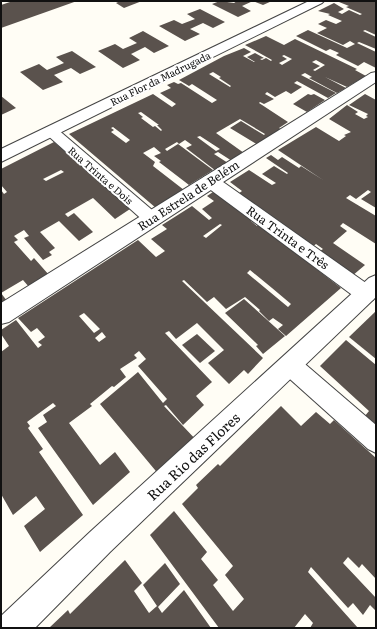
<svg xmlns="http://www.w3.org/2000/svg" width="377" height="629" font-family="Literata,serif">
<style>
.building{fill:#5a524d;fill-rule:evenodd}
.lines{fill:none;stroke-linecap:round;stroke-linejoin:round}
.pedestrian-casing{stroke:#444;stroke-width:2}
.minor-casing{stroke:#444;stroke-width:2}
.pedestrian{fill:#fff;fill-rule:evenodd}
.minor{fill:#fff;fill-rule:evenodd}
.labels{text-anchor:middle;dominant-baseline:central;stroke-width:4;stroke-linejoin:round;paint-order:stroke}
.far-street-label{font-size:10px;fill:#111;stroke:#fff}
.street-label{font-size:12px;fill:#111;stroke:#fff}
.near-street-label{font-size:14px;fill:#111;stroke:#fff}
</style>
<rect width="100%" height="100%" fill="#fffdf5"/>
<g class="building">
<polygon points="13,1 77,1 1,28 1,5"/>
<polygon points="120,1 142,1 124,8 116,3"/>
<polygon points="220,1 234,3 237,1 272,1 263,5 253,1 242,6 251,11 238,17 212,4"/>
<polygon points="341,1 376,1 376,35 365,30 363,31 376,37 376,49 359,42 357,43 376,52 376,68 364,62 358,66 336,55 339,53 330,49 326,51 296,36 308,30 347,48 355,44 350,41 343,45 317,33 327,28 318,24 326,20 336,24 342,21 328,15 330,14 318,11 334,3 344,9 338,12 342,14 349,10 360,15 362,14 346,7 349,6 339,2"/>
<polygon points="200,9 225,22 213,28 203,23 190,29 200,34 185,41 159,26 174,20 182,24 195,19 187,14"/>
<polygon points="143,31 169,46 154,53 145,47 131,54 140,60 123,68 98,51 115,44 123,49 137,43 129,38"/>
<path d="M 266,36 L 284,45 L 295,39 L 357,69 L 355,70 L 366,76 L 347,87 L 325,77 L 346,88 L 337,93 L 309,78 L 312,77 L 305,73 L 301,75 L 336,93 L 328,98 L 297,81 L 294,83 L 302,87 L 291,94 L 286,91 L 275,97 L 267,92 L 265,94 L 274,99 L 264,104 L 260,102 L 259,103 L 288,122 L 279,128 L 282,130 L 258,145 L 230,128 L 241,121 L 264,135 L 265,134 L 240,119 L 216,133 L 244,153 L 232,161 L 218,152 L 214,154 L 228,163 L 216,171 L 186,148 L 192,145 L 185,140 L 179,144 L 177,142 L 165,149 L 167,151 L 178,144 L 213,170 L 189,185 L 159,162 L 161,161 L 154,156 L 161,153 L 154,147 L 143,153 L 155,162 L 153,166 L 184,190 L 156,208 L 69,134 L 153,94 L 172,107 L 176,104 L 160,93 L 171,88 L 167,85 L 174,82 L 178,84 L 181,83 L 212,103 L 217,100 L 192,84 L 189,86 L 179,80 L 224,56 L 244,48 L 251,52 L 243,56 L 254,62 L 255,62 L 247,57 L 255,53 L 264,58 L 260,59 L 262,60 L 266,58 L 271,61 L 272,60 L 245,45 ZM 284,55 L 292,59 L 282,65 L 279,63 L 287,59 L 282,56 ZM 316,60 L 325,65 L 315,71 L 313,70 L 320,66 L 312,62 ZM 213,72 L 221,77 L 219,78 L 231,86 L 230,87 L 209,74 ZM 141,112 L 159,125 L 157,125 L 162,130 L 161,131 L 155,126 L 153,127 L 141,118 L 143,117 L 138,113 ZM 113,127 L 130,140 L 126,143 L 111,132 L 114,130 L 111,128 ZM 200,136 L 220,149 L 216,151 L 197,137 Z"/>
<polygon points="72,51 96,67 80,74 71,68 54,75 63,82 43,90 20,72 39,64 47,70 64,63 56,57"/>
<polygon points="308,94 311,95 314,94 325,100 307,112 293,104"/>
<polygon points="365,94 376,100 376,208 361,199 371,192 368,190 356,199 350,195 346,198 376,216 376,244 343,223 340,226 347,231 333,243 365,265 352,276 320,251 323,249 316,244 311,248 238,194 242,191 230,182 249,170 272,185 276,183 262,174 274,166 287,174 288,173 266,158 271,155 278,160 282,157 299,168 301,166 323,180 278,150 316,127 339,141 346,136 344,135 351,132 329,119 347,105 358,112 355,114 364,119 368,117 366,116 368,114 349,105"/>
<polygon points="1,96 16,108 1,115"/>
<path d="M 54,142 L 130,209 L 115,219 L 93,198 L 65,214 L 68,217 L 74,213 L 93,232 L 79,241 L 59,221 L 40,232 L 55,248 L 49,252 L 52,255 L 43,260 L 24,238 L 29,236 L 24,230 L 14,236 L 18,240 L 14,242 L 31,261 L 34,258 L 49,275 L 29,287 L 23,280 L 1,293 L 7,301 L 1,305 L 1,190 L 4,194 L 7,192 L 1,185 L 1,169 ZM 61,170 L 64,172 L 46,181 L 43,179 Z"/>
<path d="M 219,188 L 257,216 L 251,221 L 257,226 L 264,221 L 292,250 L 341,288 L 286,336 L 278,329 L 283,325 L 273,318 L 269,321 L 259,311 L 260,310 L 245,297 L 226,309 L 214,297 L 207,302 L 184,280 L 182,281 L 263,358 L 248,374 L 244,370 L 229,384 L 208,363 L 224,350 L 197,323 L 176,339 L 169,331 L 165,333 L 212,382 L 196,396 L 204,405 L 183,425 L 166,405 L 164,406 L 199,443 L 160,476 L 100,404 L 138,372 L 163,403 L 167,399 L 138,366 L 146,359 L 139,351 L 134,355 L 137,358 L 120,369 L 126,377 L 114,387 L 112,386 L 90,404 L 92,406 L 69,423 L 100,465 L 115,452 L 130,472 L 93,505 L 38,428 L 47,422 L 43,415 L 56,406 L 53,403 L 27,422 L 30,426 L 28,428 L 43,449 L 39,452 L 83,515 L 40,552 L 24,526 L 45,509 L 36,496 L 13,515 L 1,494 L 1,352 L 9,346 L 1,334 L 1,330 L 16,320 L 38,348 L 42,345 L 38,342 L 45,337 L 37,328 L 31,332 L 18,318 L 138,240 L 156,257 L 165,251 L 151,239 L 167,229 L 162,225 L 192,206 L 209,220 L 212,218 L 202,209 L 214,201 L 207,196 ZM 220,224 L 222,225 L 206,238 L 203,236 ZM 250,270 L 272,288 L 291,304 L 288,307 L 247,273 ZM 84,313 L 100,329 L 94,333 L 79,316 ZM 102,332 L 106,337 L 99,342 L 95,338 Z"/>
<polygon points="244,299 285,336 263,354 256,346 258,345 225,313"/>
<polygon points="376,311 376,359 349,337"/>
<polygon points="197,334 215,351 200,363 182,345"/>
<polygon points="346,340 376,365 376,428 364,417 369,411 320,366"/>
<polygon points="281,406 301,426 316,412 330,424 334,420 376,458 376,579 362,564 359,568 348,557 343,563 376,598 376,611 370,605 363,615 353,603 348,608 311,567 308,572 358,628 310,628 313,623 305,614 294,628 219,628 150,535 174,511 207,552 201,559 218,580 213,585 233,611 244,599 225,575 233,566 182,504 198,488 196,485 218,464 220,466"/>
<polygon points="125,560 142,583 134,591 149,613 157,606 143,585 165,563 180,584 158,607 162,613 184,590 211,628 49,628 68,610 70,614"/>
</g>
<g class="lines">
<g class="pedestrian-casing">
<g id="pedestrian">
<polygon points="51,126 56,128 158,215 161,219 158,223 152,225 146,223 46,134 44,131 46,128"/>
<polygon points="210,175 216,177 373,288 376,294 373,300 366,302 359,300 204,185 202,181 204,177"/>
<polygon points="290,355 298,358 376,425 376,453 368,449 282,372 279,365 282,358"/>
</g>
</g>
<g class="minor-casing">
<g id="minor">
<polygon points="309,1 324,1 322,3 1,162 1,149"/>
<polygon points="376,72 376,82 9,322 1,324 1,303 371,73"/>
<polygon points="376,275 376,297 110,552 35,628 1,628 1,616 90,532 369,278"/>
</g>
</g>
<use href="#pedestrian" class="pedestrian"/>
<use href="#minor" class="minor"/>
</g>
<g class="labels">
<g class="far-street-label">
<text transform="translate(160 78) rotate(-26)">Rua Flor da Madrugada</text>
<text transform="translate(101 175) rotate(41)">Rua Trinta e Dois</text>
</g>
<g class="street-label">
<text transform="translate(188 195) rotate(-33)">Rua Estrela de Belém</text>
<text transform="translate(288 237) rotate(36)">Rua Trinta e Três</text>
</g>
<g class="near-street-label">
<text transform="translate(193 456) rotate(-43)">Rua Rio das Flores</text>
</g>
</g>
<rect width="377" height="629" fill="none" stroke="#111111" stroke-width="4"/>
</svg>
